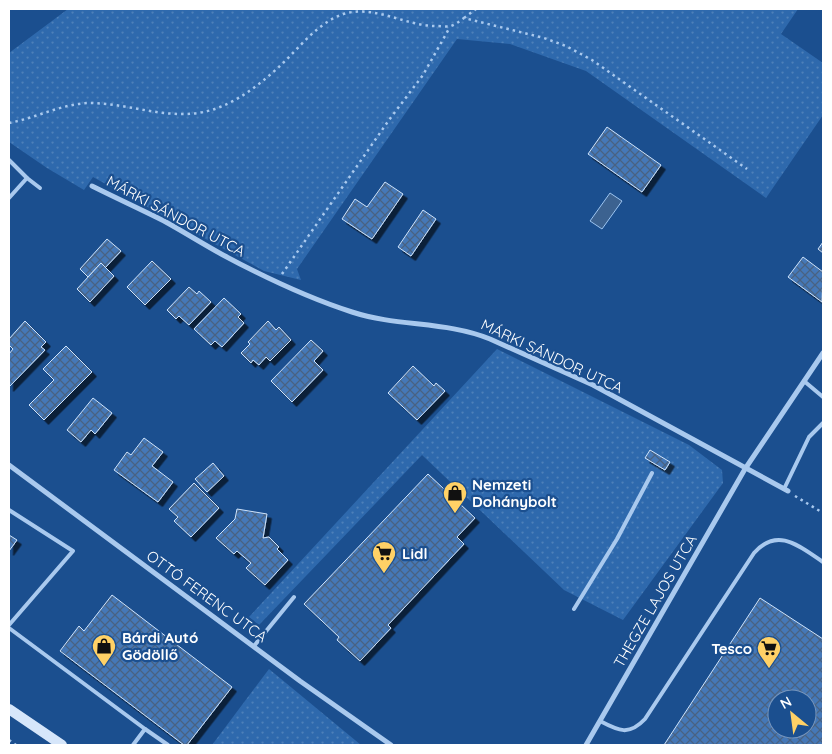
<svg xmlns="http://www.w3.org/2000/svg" width="832" height="754" font-family="Quicksand,sans-serif">
<style>
.grass{fill:url(#grass-dots)}
.water{fill:#3c6290;stroke:#9cc4f0}
.building{fill:url(#building-cross-hatch);stroke:#cfe3fa;fill-rule:evenodd;filter:url(#shadow)}
.lines{fill:none;stroke-linecap:round;stroke-linejoin:round}
.path{stroke:#a9c9ee;stroke-width:2.5;stroke-dasharray:2.5 4;stroke-linecap:butt}
.lane{stroke:#a9c9ee;stroke-width:4}
.street{stroke:#a9c9ee;stroke-width:5}
.secondary{stroke:#d6e6fa;stroke-width:10}
.labels{text-anchor:middle;dominant-baseline:central;stroke-width:4.5;stroke-linejoin:round;paint-order:stroke}
.street-label{font-size:15px;fill:#fff;stroke:#1b4f8f}
.poi-label{font-size:15px;font-weight:bold;fill:#fff;stroke:#1b4f8f;text-anchor:start}
</style>
<defs>
<pattern id="grass-dots" width="8" height="8" patternUnits="userSpaceOnUse" patternTransform="scale(1.25)"><rect width="8" height="8" fill="#2e69ad"/><path d="M2 2h.1M6 6h.1" fill="none" stroke="#4d80b9" stroke-width="1.8" stroke-linecap="round"/></pattern>
<pattern id="building-cross-hatch" width="8" height="8" patternUnits="userSpaceOnUse" patternTransform="scale(1.25)"><rect width="8" height="8" fill="#4478b7"/><path d="M0 0l8 8M0 8l8-8" fill="none" stroke="#486282"/></pattern>
<filter id="shadow"><feDropShadow dx="4.5" dy="4.5" stdDeviation="0" flood-color="#0009"/></filter>
</defs>
<rect width="100%" height="100%" fill="#1b4f8f"/>
<g class="grass">
<polygon points="68,9 798,9 781,34 823,63 823,115 766,198 586,71 510,44 457,39 297,269 301,280 264,271 93,177 84,190 47,168 9,142 9,53"/>
<polygon points="497,349 689,445 722,470 723,483 623,620 564,590 422,455 259,625 249,617"/>
<polygon points="269,669 361,745 212,745"/>
</g>
<polygon class="water" points="610,193 622,201 602,229 590,221"/>
<g class="building">
<polygon points="607,127 661,165 642,192 588,154"/>
<polygon points="385,182 403,194 372,239 342,219 355,199 367,207"/>
<polygon points="423,210 436,219 411,256 398,247"/>
<polygon points="107,239 121,251 105,268 101,263 88,277 80,269"/>
<polygon points="823,242 823,253 818,249"/>
<polygon points="803,257 823,272 822,302 788,277"/>
<polygon points="152,261 171,279 145,305 127,287"/>
<polygon points="101,263 114,276 90,302 77,289"/>
<polygon points="189,287 197,294 199,291 211,302 189,325 179,316 176,319 167,310"/>
<polygon points="224,298 241,314 238,317 244,323 222,347 215,341 211,345 194,329"/>
<polygon points="25,321 46,342 41,347 45,350 9,387 9,354 13,349 9,345 9,339"/>
<polygon points="268,321 276,330 279,327 291,340 270,361 266,357 259,365 253,360 251,363 241,353 250,344 248,342"/>
<polygon points="311,340 323,351 314,361 323,370 292,402 271,381"/>
<polygon points="66,346 92,372 44,420 29,405 54,380 43,369"/>
<polygon points="413,366 434,386 436,383 445,391 417,420 388,393"/>
<polygon points="93,398 112,413 95,434 91,430 81,442 67,430"/>
<polygon points="144,438 163,452 152,466 173,482 158,502 114,470 127,452 131,455"/>
<polygon points="650,450 670,462 665,470 645,458"/>
<polygon points="213,463 224,476 207,492 195,479"/>
<polygon points="428,474 475,518 457,537 464,544 388,625 391,628 360,661 337,640 339,637 304,604"/>
<polygon points="194,483 219,508 191,537 174,521 178,517 169,509"/>
<polygon points="237,509 267,514 263,538 269,537 279,547 277,549 288,560 265,585 246,568 251,563 237,551 234,554 216,538 235,519"/>
<polygon points="9,535 17,540 9,551"/>
<polygon points="112,595 232,687 187,745 184,745 60,651 79,626 84,631"/>
<path d="M 760,598 L 823,639 L 823,745 L 664,745 ZM 777,699 L 807,699 L 807,729 L 777,729 Z"/>
</g>
<g class="lines">
<g class="path">
<polyline points="464,18 476,9"/>
<path d="M 9,123 C 36,118 61,104 89,103 C 134,103 176,125 220,107 C 243,98 264,81 282,64 C 301,46 320,20 347,13 C 377,6 406,26 436,26 C 441,26 447,27 451,26 C 456,24 460,21 464,18 L 544,38 L 566,46 L 592,60 L 747,169"/>
<polyline points="282,274 389,120 423,75 450,27"/>
<polyline points="795,496 823,513"/>
<polyline points="9,740 16,745"/>
</g>
<g class="lane">
<polyline points="9,160 27,178"/>
<polyline points="9,198 27,178 40,188"/>
<polyline points="804,381 823,397"/>
<polyline points="784,489 809,437 823,423"/>
<polyline points="9,510 73,551 9,625"/>
<polyline points="574,609 617,539 652,473"/>
<polyline points="9,628 145,729 133,745"/>
<polyline points="254,646 294,597"/>
<path d="M 600,721 C 619,731 629,736 645,719 L 754,553 C 778,526 800,547 823,562"/>
<polyline points="145,729 168,745"/>
</g>
<g class="street">
<path d="M 92,186 C 116,198 140,209 164,221 C 184,232 203,244 223,255 C 264,277 308,298 352,312 C 398,327 446,321 490,339 L 593,385 L 788,491"/>
<polyline points="9,465 300,681 391,745"/>
<polyline points="586,745 745,469 823,353"/>
</g>
<polyline class="secondary" points="9,709 62,745"/>
</g>
<defs>
<g id="shop-pin" transform="scale(1.25)"><path d="M0 17L-7.5 6A9.5 9.5 0 1 1 7.5 6Z" fill="#ffd166" stroke="#1b4f8f"/><path d="M-5-2.5h2.3a2.7 3.5 0 0 1 5.4 0H5L5.5 6h-11ZM-1.5-2.5h3a1.5 2.3 0 0 0-3 0Z" fill="#111"/></g>
<g id="supermarket-pin" transform="scale(1.25)"><path d="M0 17L-7.5 6A9.5 9.5 0 1 1 7.5 6Z" fill="#ffd166" stroke="#1b4f8f"/><path d="M-6-5.5h2.5l.6 2H6L4.5 2H-2.5L-4.4-4H-6ZM-1.5 3.2a1.3 1.3 0 1 0 .1 0ZM3 3.2a1.3 1.3 0 1 0 .1 0Z" fill="#111"/></g>
</defs>
<g fill-rule="evenodd">
<use href="#shop-pin" x="455" y="493"/>
<use href="#supermarket-pin" x="384" y="553"/>
<use href="#shop-pin" x="104" y="646"/>
<use href="#supermarket-pin" x="769" y="648"/>
</g>
<g class="labels">
<g class="street-label">
<text transform="translate(176 216) rotate(28)">MÁRKI SÁNDOR UTCA</text>
<text transform="translate(552 356) rotate(25)">MÁRKI SÁNDOR UTCA</text>
<text transform="translate(207 596) rotate(36)">OTTÓ FERENC UTCA</text>
<text transform="translate(655 601) rotate(-60)">THEGZE LAJOS UTCA</text>
</g>
<g class="poi-label">
<text x="472" y="484">Nemzeti<tspan x="472" dy="17">Dohánybolt</tspan></text>
<text x="402" y="553">Lidl</text>
<text x="122" y="637">Bárdi Autó<tspan x="122" dy="17">Gödöllő</tspan></text>
<text x="752" y="648" text-anchor="end">Tesco</text>
</g>
</g>
<rect width="832" height="754" fill="none" stroke="#ffffff" stroke-width="20"/>
<g transform="translate(792 714) rotate(331)"><circle r="24" fill="#1b4f8f" stroke="#7695bc"/>
<path d="M0-4L9 19L0 12L-9 19Z" fill="#ffd166"/>
<text y="-8" font-size="14" font-weight="bold" text-anchor="middle" fill="#ffffff">N</text>
</g>
</svg>
